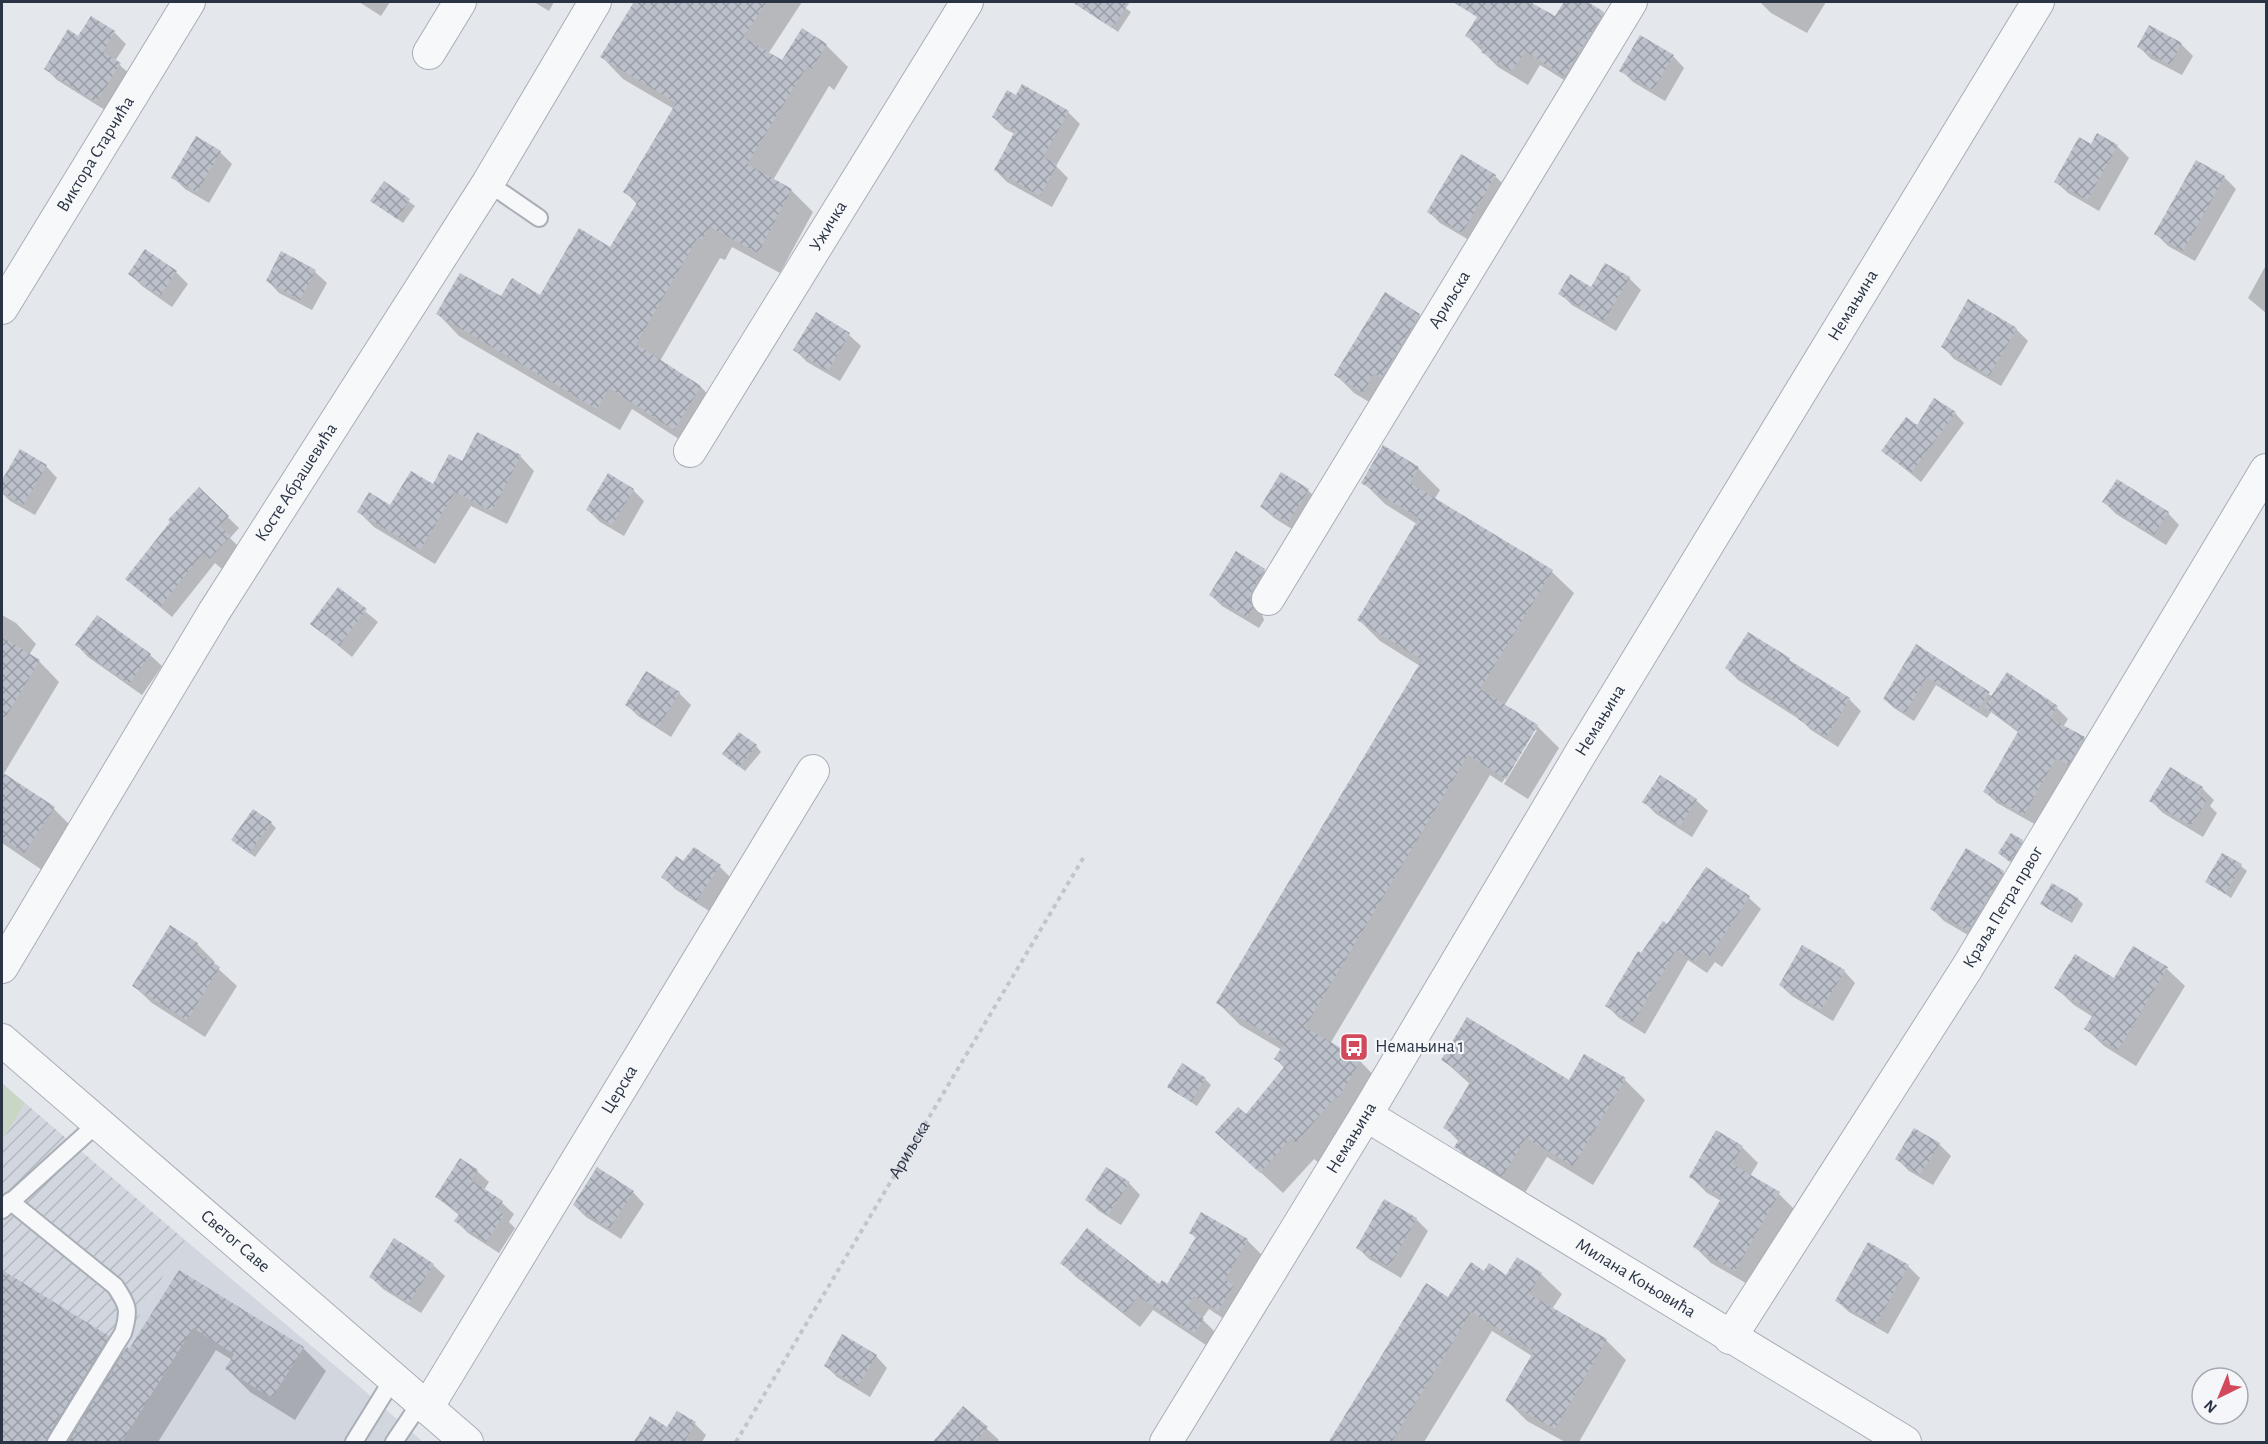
<svg xmlns="http://www.w3.org/2000/svg" width="2268" height="1444" font-family="'Alegreya Sans',sans-serif">
<style>
.built{fill:#d2d6de}
.industrial{fill:url(#industrial-furrows)}
.green{fill:#c9d6c5}
.shadow{fill:#0003}
.building{fill:url(#building-cross-hatch)}
.lines{fill:none;stroke-linecap:round;stroke-linejoin:round}
.lane-casing{stroke:#a9aeb7;stroke-width:20}
.street-casing{stroke:#a9aeb7;stroke-width:34}
.path{stroke:#c2c5cb;stroke-width:4;stroke-dasharray:4.5 4.5;stroke-linecap:butt}
.lane{stroke:#f7f8fa;stroke-width:16}
.street{stroke:#f7f8fa;stroke-width:32}
.labels{text-anchor:middle;dominant-baseline:central;stroke-width:4.5;stroke-linejoin:round;paint-order:stroke}
.street-label{font-size:18px;fill:#2b3445;stroke:#f4f6f9}
.poi-label{font-size:18px;fill:#2b3445;stroke:#f4f6f9;text-anchor:start}
</style>
<defs>
<pattern id="industrial-furrows" width="10" height="10" patternUnits="userSpaceOnUse" patternTransform="scale(1.5)"><rect width="10" height="10" fill="#d2d6de"/><path d="M-1 1l2-2M0 10L10 0M9 11l2-2" fill="none" stroke="#b4b8c0"/></pattern>
<pattern id="building-cross-hatch" width="8" height="8" patternUnits="userSpaceOnUse" patternTransform="scale(1.5)"><rect width="8" height="8" fill="#bbc0ca"/><path d="M0 0l8 8M0 8l8-8" fill="none" stroke="#989da6"/></pattern>
</defs>
<rect width="100%" height="100%" fill="#e4e7ec"/>
<polygon class="built" points="185,1240 358,1385 423,1442 63,1442"/>
<polygon class="industrial" points="25,1103 185,1240 63,1442 2,1442 2,1141"/>
<polygon class="green" points="2,1083 25,1103 2,1141"/>
<g class="shadow">
<polygon points="359,2 390,2 381,16"/>
<polygon points="534,2 554,2 549,11"/>
<polygon points="635,2 802,2 768,54 783,63 826,45 848,67 834,90 829,86 773,180 791,190 813,212 780,273 732,247 725,260 720,258 660,361 701,387 722,409 696,450 632,409 620,430 459,336 438,314 502,298 541,297 611,250 637,204 625,192 674,109 623,79 602,57"/>
<polygon points="1100,2 1117,2 1131,12 1118,32 1092,13"/>
<polygon points="1478,2 1527,2 1555,18 1565,2 1585,2 1603,13 1618,28 1580,90 1540,65 1528,85 1498,67 1467,36 1478,18 1472,12"/>
<polygon points="1760,2 1826,2 1807,33 1771,13"/>
<polygon points="92,18 114,32 126,44 115,61 131,75 108,112 57,80 46,69 79,38"/>
<polygon points="2181,44 2193,56 2182,75 2151,59 2139,47"/>
<polygon points="1673,56 1684,68 1665,101 1633,82 1621,70"/>
<polygon points="1068,112 1080,124 1056,166 1068,178 1052,207 1007,182 995,170 1015,134 1005,129 993,117"/>
<polygon points="2091,146 2117,146 2129,158 2099,211 2068,193 2056,182"/>
<polygon points="220,152 232,164 209,203 185,189 173,177"/>
<polygon points="1495,176 1507,188 1474,243 1440,223 1429,212"/>
<polygon points="2224,177 2236,189 2195,261 2168,246 2156,234"/>
<polygon points="384,183 415,206 403,223 372,201"/>
<polygon points="146,251 176,272 188,284 172,307 142,286 130,274"/>
<polygon points="2266,265 2266,313 2248,298"/>
<polygon points="315,272 327,283 312,310 279,293 268,281"/>
<polygon points="1629,278 1641,290 1616,331 1572,305 1560,293 1592,289"/>
<polygon points="1386,294 1419,315 1437,333 1381,409 1354,393 1336,375"/>
<polygon points="816,315 849,335 861,346 840,381 807,362 795,350"/>
<polygon points="2016,329 2028,341 2001,386 1954,359 1943,347"/>
<polygon points="1955,413 1964,423 1921,482 1883,451 1917,427"/>
<polygon points="1384,447 1418,468 1440,490 1434,500 1552,572 1574,593 1504,706 1537,726 1559,748 1528,799 1504,784 1537,730 1534,730 1502,783 1490,775 1330,1044 1360,1061 1381,1083 1319,1163 1314,1159 1283,1193 1217,1132 1246,1116 1285,1069 1276,1059 1282,1050 1240,1025 1218,1003 1420,666 1380,641 1359,620 1417,524 1385,504 1363,482"/>
<polygon points="20,451 46,466 57,478 35,515 10,501 2,493 2,483"/>
<polygon points="520,456 534,471 507,524 471,506 435,564 374,527 359,512 391,507 434,487 463,463"/>
<polygon points="199,489 239,528 230,538 241,549 222,569 215,563 172,617 127,579"/>
<polygon points="633,490 644,501 624,536 600,522 588,510"/>
<polygon points="1308,490 1319,502 1300,534 1274,518 1262,507"/>
<polygon points="2104,502 2168,513 2179,525 2166,545 2116,514"/>
<polygon points="1264,570 1276,582 1261,612 1264,620 1259,628 1222,606 1211,595"/>
<polygon points="338,589 378,622 352,657 312,624"/>
<polygon points="2,615 16,623 36,644 29,655 39,661 59,682 3,775 54,809 74,829 45,872 2,843"/>
<polygon points="77,645 150,655 162,666 142,695 88,657"/>
<polygon points="1917,646 1993,697 2057,708 2068,719 2063,727 2084,739 2095,750 2036,825 1997,803 1985,792 2019,733 1991,712 1987,718 1936,685 1914,721 1894,708 1884,699"/>
<polygon points="1789,660 1795,666 1849,699 1861,711 1838,747 1811,730 1802,721 1738,680 1726,668"/>
<polygon points="647,673 679,693 691,705 671,737 638,716 627,705"/>
<polygon points="756,746 761,752 745,771 730,759"/>
<polygon points="2171,769 2202,788 2214,800 2210,806 2217,813 2203,837 2163,813 2151,801"/>
<polygon points="1696,800 1708,811 1692,837 1656,814 1644,802"/>
<polygon points="271,823 276,828 255,857 238,845"/>
<polygon points="2022,841 2027,847 2016,866 2000,853"/>
<polygon points="1966,850 2003,872 2015,884 1980,942 1944,921 1932,909"/>
<polygon points="684,863 720,867 731,878 709,911 675,889 663,877"/>
<polygon points="2241,866 2247,871 2231,898 2207,881"/>
<polygon points="1706,869 1749,898 1761,909 1722,967 1715,962 1707,973 1688,960 1645,1034 1619,1018 1607,1006 1642,955 1668,926"/>
<polygon points="2053,885 2078,899 2083,904 2072,923 2048,909 2042,904"/>
<polygon points="197,944 215,962 213,964 237,986 205,1037 152,1003 134,986"/>
<polygon points="2134,948 2167,969 2185,986 2136,1066 2104,1046 2086,1029 2093,1017 2074,1005 2056,988 2114,980"/>
<polygon points="1844,971 1855,983 1833,1021 1792,996 1780,985"/>
<polygon points="1584,1056 1625,1080 1645,1100 1593,1185 1547,1157 1523,1196 1476,1167 1456,1147 1459,1142 1445,1127 1471,1085 1443,1060 1569,1082"/>
<polygon points="1205,1079 1211,1085 1197,1106 1169,1087"/>
<polygon points="1939,1144 1951,1156 1933,1185 1909,1171 1897,1159"/>
<polygon points="1742,1147 1758,1163 1750,1176 1779,1194 1795,1210 1751,1286 1711,1263 1695,1247 1721,1201 1707,1193 1691,1177"/>
<polygon points="477,1171 489,1182 484,1190 502,1203 514,1214 509,1222 515,1228 499,1253 468,1233 456,1221 460,1216 437,1197"/>
<polygon points="1129,1183 1140,1195 1121,1225 1099,1211 1087,1200"/>
<polygon points="633,1192 644,1204 621,1239 586,1217 574,1205"/>
<polygon points="1202,1214 1247,1240 1262,1255 1240,1294 1233,1325 1209,1309 1202,1319 1218,1335 1209,1347 1153,1310 1140,1327 1076,1277 1062,1263 1160,1287 1168,1286 1197,1239 1191,1233"/>
<polygon points="1416,1219 1428,1231 1401,1278 1369,1259 1358,1248"/>
<polygon points="433,1265 445,1276 421,1313 383,1289 371,1277"/>
<polygon points="1908,1266 1920,1278 1888,1334 1849,1312 1837,1301"/>
<polygon points="180,1272 303,1348 326,1371 295,1420 250,1392 227,1369 232,1360 216,1350 158,1442 2,1442 3,1273 108,1337 124,1354 130,1351"/>
<polygon points="1484,1273 1507,1277 1541,1274 1562,1294 1552,1309 1606,1340 1626,1360 1579,1442 1565,1442 1527,1421 1507,1401 1532,1356 1492,1331 1424,1442 1330,1442 1448,1299"/>
<polygon points="876,1356 887,1368 870,1397 837,1377 825,1365"/>
<polygon points="964,1408 999,1440 997,1442 934,1442"/>
<polygon points="695,1424 706,1435 702,1442 646,1442 668,1429"/>
</g>
<g class="building">
<polygon points="634,2 767,2 743,37 782,60 802,28 827,44 812,69 807,66 747,164 792,189 758,253 710,227 702,240 698,237 636,344 701,386 674,430 609,388 597,409 436,314 460,273 501,296 512,278 540,295 579,228 610,247 638,201 623,192 676,103 600,57"/>
<polygon points="1072,2 1130,2 1112,28"/>
<polygon points="1453,2 1530,2 1555,16 1564,2 1588,2 1604,12 1564,76 1525,51 1512,71 1481,52 1484,47 1465,36 1477,17"/>
<polygon points="91,16 115,31 103,52 121,63 96,102 44,69 68,29 78,36"/>
<polygon points="2149,25 2182,43 2170,65 2137,47"/>
<polygon points="1640,35 1674,55 1653,90 1619,71"/>
<polygon points="1022,84 1069,111 1043,157 1057,165 1040,196 994,170 1015,131 992,117 1007,90 1016,95"/>
<polygon points="2097,133 2118,145 2087,200 2054,182 2079,137 2091,144"/>
<polygon points="196,136 221,151 197,192 171,178"/>
<polygon points="1461,154 1496,175 1462,233 1427,212"/>
<polygon points="2196,160 2225,176 2183,251 2154,234"/>
<polygon points="384,181 410,199 397,219 370,201"/>
<polygon points="145,249 177,271 160,296 128,274"/>
<polygon points="281,251 316,270 300,300 266,281"/>
<polygon points="1605,263 1630,277 1604,321 1558,294 1570,274 1591,287"/>
<polygon points="1385,292 1420,314 1381,378 1374,373 1363,393 1334,375"/>
<polygon points="1968,299 2017,328 1989,376 1941,347"/>
<polygon points="816,312 850,333 828,371 793,350"/>
<polygon points="1934,398 1956,412 1911,473 1881,451 1906,417 1917,425"/>
<polygon points="477,432 521,455 492,511 455,492 420,550 357,512 369,492 390,505 411,471 433,484 449,454 462,461"/>
<polygon points="1383,445 1419,467 1410,483 1553,570 1480,689 1538,725 1506,779 1468,755 1305,1027 1361,1060 1338,1098 1336,1096 1296,1143 1291,1138 1260,1173 1215,1132 1238,1107 1246,1114 1285,1066 1274,1059 1284,1044 1216,1003 1422,660 1357,620 1419,518 1361,483"/>
<polygon points="20,449 47,465 23,505 2,492 2,480"/>
<polygon points="1281,472 1309,489 1288,523 1260,507"/>
<polygon points="608,473 634,489 612,525 586,510"/>
<polygon points="2117,479 2169,512 2154,535 2102,502"/>
<polygon points="199,487 229,516 219,526 231,536 209,559 203,553 160,607 125,579 170,522 168,520"/>
<polygon points="1236,551 1265,569 1252,590 1250,599 1253,608 1247,617 1209,595"/>
<polygon points="338,587 367,609 339,646 310,624"/>
<polygon points="97,615 151,654 129,684 75,645"/>
<polygon points="1748,632 1790,658 1789,660 1850,698 1826,737 1798,719 1799,716 1725,668"/>
<polygon points="2,637 40,660 2,723"/>
<polygon points="1916,644 1990,692 1977,710 1927,677 1905,713 1883,699"/>
<polygon points="646,671 680,692 658,727 625,705"/>
<polygon points="2007,672 2058,706 2050,718 2085,737 2068,765 2056,758 2024,815 1983,792 2019,730 1984,707"/>
<polygon points="739,732 757,745 739,767 722,754"/>
<polygon points="2170,767 2203,787 2198,795 2207,800 2191,826 2149,801"/>
<polygon points="2,772 55,807 24,853 2,837"/>
<polygon points="1660,775 1697,799 1680,826 1642,802"/>
<polygon points="253,809 272,822 249,853 231,840"/>
<polygon points="2011,833 2023,840 2010,862 1998,853"/>
<polygon points="694,847 721,865 696,901 661,877 676,856 683,861"/>
<polygon points="1966,848 2004,871 1968,931 1930,909"/>
<polygon points="2222,853 2242,864 2225,894 2205,882"/>
<polygon points="1706,867 1750,896 1710,956 1702,951 1695,962 1676,950 1633,1023 1605,1006 1638,951 1641,953 1663,921 1667,924"/>
<polygon points="2052,883 2078,898 2067,919 2040,904"/>
<polygon points="170,925 198,943 194,950 220,967 187,1020 132,986"/>
<polygon points="1802,945 1845,970 1821,1010 1779,985"/>
<polygon points="2133,946 2168,967 2118,1050 2084,1029 2094,1013 2054,988 2075,954 2114,978"/>
<polygon points="1467,1017 1569,1080 1584,1054 1626,1078 1573,1166 1526,1138 1502,1177 1454,1147 1460,1138 1443,1128 1472,1079 1441,1060"/>
<polygon points="1182,1063 1206,1078 1191,1102 1167,1087"/>
<polygon points="1914,1128 1940,1143 1920,1175 1895,1159"/>
<polygon points="1716,1130 1743,1146 1732,1164 1780,1192 1735,1271 1693,1247 1722,1197 1689,1177"/>
<polygon points="460,1158 478,1170 471,1180 503,1201 497,1210 504,1215 486,1242 454,1221 460,1213 435,1197"/>
<polygon points="597,1167 634,1191 609,1229 573,1205"/>
<polygon points="1106,1167 1130,1182 1108,1215 1085,1200"/>
<polygon points="1384,1199 1417,1218 1389,1267 1356,1248"/>
<polygon points="1201,1212 1248,1239 1225,1280 1234,1285 1218,1311 1194,1296 1187,1306 1204,1319 1194,1333 1138,1296 1125,1313 1060,1263 1087,1228 1159,1284 1162,1280 1167,1284 1196,1237 1189,1233"/>
<polygon points="394,1238 434,1264 409,1303 369,1277"/>
<polygon points="1868,1242 1909,1265 1876,1324 1835,1301"/>
<polygon points="1517,1257 1542,1273 1529,1294 1607,1339 1555,1429 1505,1401 1534,1351 1471,1312 1391,1443 1328,1443 1426,1283 1448,1297 1471,1262 1484,1271 1489,1263 1506,1275"/>
<polygon points="2,1270 109,1336 47,1437 46,1443 2,1443"/>
<polygon points="179,1270 304,1347 272,1398 225,1369 234,1354 193,1328 121,1443 68,1443 127,1347 129,1349"/>
<polygon points="842,1334 877,1355 858,1386 824,1366"/>
<polygon points="963,1406 988,1427 975,1443 932,1443"/>
<polygon points="677,1411 696,1422 686,1439 692,1443 633,1443 650,1416 667,1427"/>
</g>
<g class="lines">
<g class="lane-casing">
<g id="lane">
<polyline points="488,183 539,218"/>
<path d="M 10,1201 L 115,1286 C 128,1305 130,1310 123,1333 L 56,1442"/>
<polyline points="2,1210 98,1123"/>
<polyline points="354,1442 393,1379"/>
<polyline points="394,1442 421,1402"/>
</g>
</g>
<g class="street-casing">
<g id="street">
<polyline points="429,53 460,2"/>
<path id="s2" d="M 2,308 L 189,2"/>
<path id="s3" d="M 690,451 L 967,2"/>
<path id="s4" d="M 1268,599 L 1631,2"/>
<path id="s5" d="M 2,967 L 214,612 L 488,183 L 595,2"/>
<path id="s6" d="M 2,1040 L 467,1442"/>
<path id="s7" d="M 1366,1115 L 1905,1442"/>
<path id="s8" d="M 1730,1338 L 1967,968 L 2266,470"/>
<path id="s9" d="M 427,1408 L 813,771"/>
<path id="s10" d="M 1166,1442 L 1366,1115 L 1582,751 L 2038,2"/>
</g>
</g>
<path class="path" id="s1" d="M 736,1442 L 1085,855"/>
<use href="#lane" class="lane"/>
<use href="#street" class="street"/>
</g>
<defs>
<g id="bus-square" transform="scale(1.5)"><rect x="-9" y="-9" width="18" height="18" rx="4" fill="#d1495b" stroke="#f4f6f9"/><path d="M-5-6H5V4H4V6H2V4H-2V6H-4V4H-5ZM-3.5-4V0h7V-4ZM-3.5 1.2v1.5H-2V1.2ZM2 1.2v1.5H3.5V1.2Z" fill="#fff"/></g>
</defs>
<g fill-rule="evenodd">
<use href="#bus-square" x="1354" y="1047"/>
</g>
<g class="labels">
<g class="street-label">
<text stroke="none"><textPath href="#s2" startOffset="180">Виктора Старчића</textPath></text>
<text stroke="none"><textPath href="#s3" startOffset="264">Ужичка</textPath></text>
<text stroke="none"><textPath href="#s4" startOffset="350">Ариљска</textPath></text>
<text stroke="none"><textPath href="#s10" startOffset="1328">Немањина</textPath></text>
<text stroke="none"><textPath href="#s5" startOffset="567">Косте Абрашевића</textPath></text>
<text stroke="none"><textPath href="#s10" startOffset="842">Немањина</textPath></text>
<text stroke="none"><textPath href="#s8" startOffset="510">Краља Петра првог</textPath></text>
<text stroke="none"><textPath href="#s9" startOffset="372">Церска</textPath></text>
<text stroke="none"><textPath href="#s10" startOffset="356">Немањина</textPath></text>
<text stroke="none"><textPath href="#s1" startOffset="340">Ариљска</textPath></text>
<text stroke="none"><textPath href="#s6" startOffset="308">Светог Саве</textPath></text>
<text stroke="none"><textPath href="#s7" startOffset="315">Милана Коњовића</textPath></text>
</g>
<g class="poi-label">
<text x="1375" y="1047">Немањина 1</text>
</g>
</g>
<rect width="2268" height="1444" fill="none" stroke="#2b3445" stroke-width="6"/>
<g transform="translate(2220 1396) rotate(223)"><circle r="28" fill="#f4f6f9" stroke="#a4a8b1" stroke-width="1.5"/>
<path d="M0-4.5L10 22L0 15L-10 22Z" fill="#d1495b"/>
<text y="-9" font-size="16" font-weight="bold" text-anchor="middle" fill="#2b3445">N</text>
</g>
</svg>
